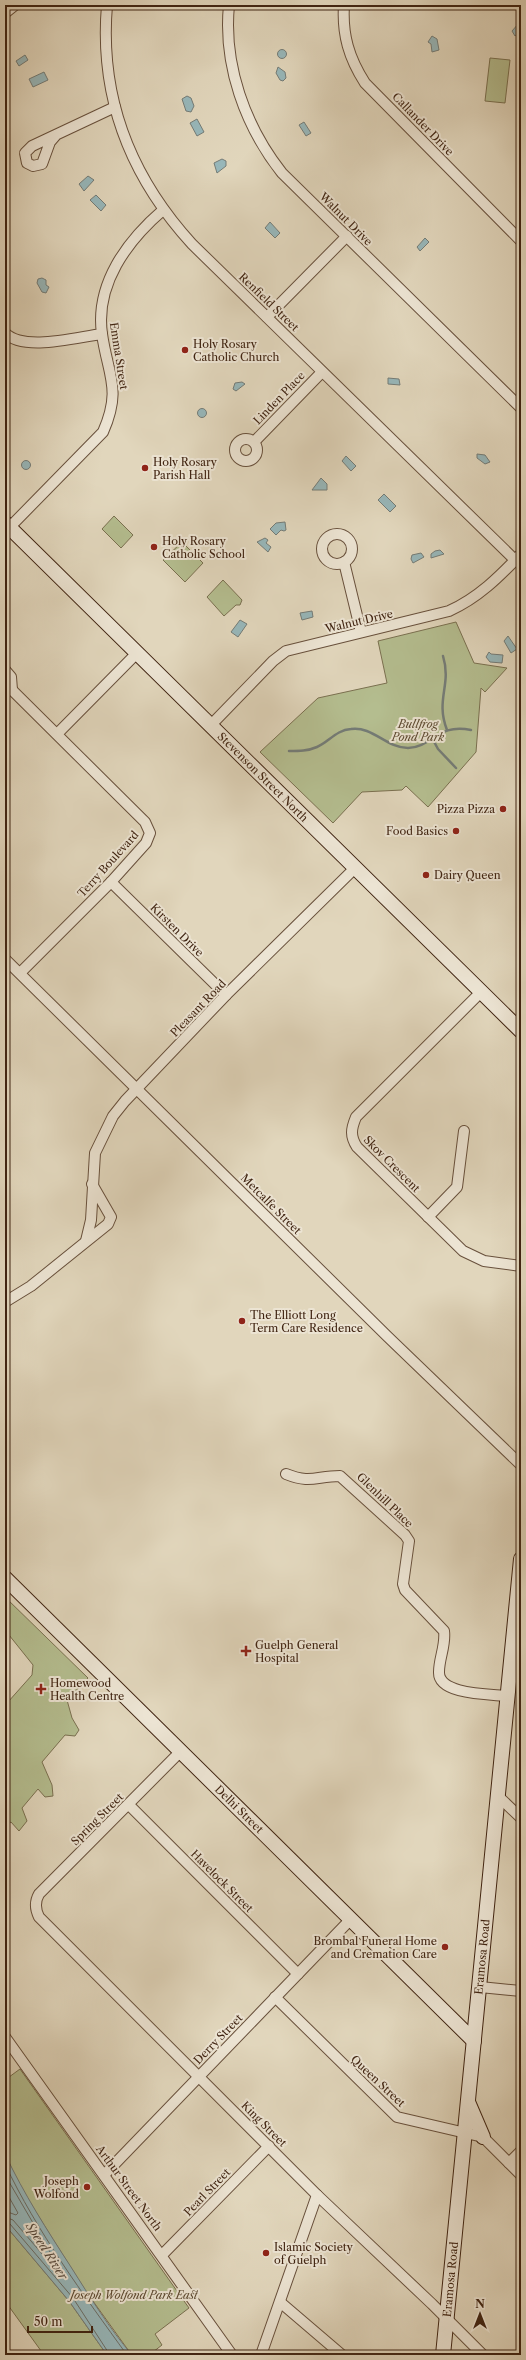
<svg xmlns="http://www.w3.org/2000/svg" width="526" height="2360" font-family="'Libre Caslon Text',serif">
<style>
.green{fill:#b4bd8f;stroke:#7a7050}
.water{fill:#97b7ba;stroke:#747c77}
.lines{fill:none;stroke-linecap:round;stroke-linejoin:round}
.shore{stroke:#6c6e66;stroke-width:1}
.stream{stroke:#747c77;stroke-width:2.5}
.street-casing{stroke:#68503c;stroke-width:12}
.secondary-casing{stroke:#402412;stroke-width:16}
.street{stroke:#ece4d3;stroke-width:10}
.secondary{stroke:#ece4d3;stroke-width:14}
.poi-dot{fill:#8f2418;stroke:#ece4d3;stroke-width:1.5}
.labels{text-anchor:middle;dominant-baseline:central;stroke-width:4;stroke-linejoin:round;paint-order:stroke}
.street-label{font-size:11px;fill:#402412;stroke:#ece4d3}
.poi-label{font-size:11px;fill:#402412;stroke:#ece4d3;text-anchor:start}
.park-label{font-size:11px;font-style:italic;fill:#5d4a31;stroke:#ece4d3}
.water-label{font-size:12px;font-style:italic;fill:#56493c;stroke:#ece4d3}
</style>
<rect width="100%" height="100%" fill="#e1d6bc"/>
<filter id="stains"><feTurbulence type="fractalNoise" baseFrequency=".005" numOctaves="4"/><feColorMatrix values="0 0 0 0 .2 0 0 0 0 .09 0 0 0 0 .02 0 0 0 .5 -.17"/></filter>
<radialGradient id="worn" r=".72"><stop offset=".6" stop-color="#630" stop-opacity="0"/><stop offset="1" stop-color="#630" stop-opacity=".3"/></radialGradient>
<g class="green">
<polygon points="490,58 510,60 505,103 485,101"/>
<polygon points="114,516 133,535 121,548 102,529"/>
<polygon points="182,542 203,563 185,582 163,560"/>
<polygon points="223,580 242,600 240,605 236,605 224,616 207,597"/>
<polygon points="456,622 474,663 507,668 485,692 481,688 476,752 428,807 406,786 402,790 362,792 333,823 260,752 318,698 387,683 378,641"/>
<polygon points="5,1597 88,1678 67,1700 72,1718 79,1730 75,1736 65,1735 42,1762 52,1785 53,1796 45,1797 38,1789 22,1808 27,1821 19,1831 11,1822 5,1826 5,1698 8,1702 32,1675 33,1665 5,1630"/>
<polygon points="20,2069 189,2308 155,2334 162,2345 153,2352 155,2355 131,2354 85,2290 47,2230 20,2186 5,2154 5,2080"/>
<polygon points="5,2225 69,2301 107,2355 44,2355 5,2301"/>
</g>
<g class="water">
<polygon points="519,23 521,23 521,31 515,36 512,31"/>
<polygon points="432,36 437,39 439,50 432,52 431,44 428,42"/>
<circle cx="282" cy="54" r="4.5"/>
<polygon points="25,55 28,60 19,66 16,61"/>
<polygon points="278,67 285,72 286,78 283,81 280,80 276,73"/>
<polygon points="44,72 48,80 33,87 29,79"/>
<polygon points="187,96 191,98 194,106 191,112 186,111 182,99"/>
<polygon points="197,119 204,132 197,136 190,123"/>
<polygon points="304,122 311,133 306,136 299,125"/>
<polygon points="222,159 226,161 226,166 217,173 214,163"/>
<polygon points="88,176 94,180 84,191 79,184"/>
<polygon points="96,195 106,205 101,211 90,200"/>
<polygon points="270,222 280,233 275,238 265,228"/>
<polygon points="425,238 429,242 420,251 417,247"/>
<polygon points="42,278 46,280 46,285 49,287 46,293 42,292 37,283 38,279"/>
<polygon points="388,378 399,379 400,385 388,384"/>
<polygon points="242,382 245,384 236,391 233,389 235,383"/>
<circle cx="202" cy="413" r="4.5"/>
<polygon points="477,454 485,455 490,462 485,464 477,458"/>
<polygon points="346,456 356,466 351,471 342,461"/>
<circle cx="26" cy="465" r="4.5"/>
<polygon points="321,478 327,484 327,490 312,490"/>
<polygon points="384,494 396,506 390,512 378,500"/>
<polygon points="285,522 286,530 284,531 281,530 276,535 270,529 276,523"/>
<polygon points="265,538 268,540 266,543 271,547 268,552 257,542"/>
<polygon points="440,550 444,554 431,558 431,554 435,551"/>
<polygon points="421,553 424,557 413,563 411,559 412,555"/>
<polygon points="312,611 313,617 302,620 300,613"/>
<polygon points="240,620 247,624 238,637 231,632"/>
<polygon points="508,636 517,649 511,653 504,641"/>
<polygon points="489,652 491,654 503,655 502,663 490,662 486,657"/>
<path d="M 5,2154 C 24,2194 47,2230 71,2267 C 90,2297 109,2328 132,2355 L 107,2355 L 69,2301 L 5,2225 Z"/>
</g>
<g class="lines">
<g class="shore">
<path d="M 5,2164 C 37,2232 83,2294 127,2355"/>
<polyline points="5,2175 64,2276 61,2276 13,2220 5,2217"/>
<polyline points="5,2190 18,2213 16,2215 5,2211"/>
<polyline points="5,2223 10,2224 73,2298 110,2355"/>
</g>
<g class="stream">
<path d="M 443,656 C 452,685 435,699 447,730"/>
<polyline points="432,738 438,749 456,768"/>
<path d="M 289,751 C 299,751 308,751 317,747 C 329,742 336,730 351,729 C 373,726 386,748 408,748 C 433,747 437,723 471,730"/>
</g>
<g class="street-casing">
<g id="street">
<path d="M 107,5 C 99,98 130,176 192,244 L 515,560"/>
<path d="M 229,5 C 223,65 245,126 282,173 L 521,408"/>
<path d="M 344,5 C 342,35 349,58 365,83 L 521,241"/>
<polyline points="5,13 15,5"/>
<polyline points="56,135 50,142 42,164 33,166 27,163 25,153 32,146 115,107"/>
<polyline points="267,317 347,236"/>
<path d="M 5,333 C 24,352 77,337 102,334"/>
<circle cx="246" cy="450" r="11"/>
<polyline points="254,442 322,372"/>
<path d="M 6,531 L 103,432 C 122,389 108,376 102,334 C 95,284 127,241 163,210"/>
<circle cx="337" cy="549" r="15"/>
<polyline points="344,562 361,632"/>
<polyline points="5,670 11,677 12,690"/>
<polyline points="12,690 145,822 150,833 146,843 111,882 20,973"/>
<path d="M 211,725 L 273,661 L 286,651 L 449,611 C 478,598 499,577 521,554"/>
<polyline points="57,734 138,652"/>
<polyline points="111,882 226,995"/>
<polyline points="5,959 388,1337 521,1465"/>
<path d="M 480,993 L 356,1117 C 351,1129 350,1136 357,1147 L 463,1251 L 484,1261 L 521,1266"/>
<polyline points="428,1217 457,1187 464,1131"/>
<polyline points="86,1241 91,1220 95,1153 113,1116 125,1101 226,995 354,869"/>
<polyline points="5,1302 31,1286 108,1224 111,1217 92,1184"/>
<path d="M 286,1474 C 311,1484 316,1476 340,1476 L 405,1535 L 409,1541 L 403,1584 L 405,1590 L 444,1631 C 446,1645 439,1658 439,1672 C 438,1695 490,1694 507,1696"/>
<path d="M 180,1752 L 39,1894 C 35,1901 35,1909 39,1917 L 317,2195 L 432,2304 L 483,2355"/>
<polyline points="498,1796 521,1818"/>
<polyline points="129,1805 298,1974"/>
<polyline points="480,1987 521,1991"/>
<polyline points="275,1997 397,2117 483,2137 521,2175"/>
<polyline points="5,2037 232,2355"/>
<polyline points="509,2163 521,2151"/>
<polyline points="104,2175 350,1920"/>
<polyline points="162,2255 269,2146"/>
<polyline points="280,2302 342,2355"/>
<polyline points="261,2355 317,2195"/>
</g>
</g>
<g class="secondary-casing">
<g id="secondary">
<path id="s1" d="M 5,523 L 521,1031"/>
<path id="s2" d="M 5,1578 L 474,2041"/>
<polyline points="468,2102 483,2137"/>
<path id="s3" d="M 443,2355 L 521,1559"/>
</g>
</g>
<use href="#street" class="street"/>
<use href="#secondary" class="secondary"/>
</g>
<g class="poi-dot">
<circle cx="185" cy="350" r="4"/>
<circle cx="145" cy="468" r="4"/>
<circle cx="154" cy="547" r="4"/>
<circle cx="503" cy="809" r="4"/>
<circle cx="456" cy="831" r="4"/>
<circle cx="426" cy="875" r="4"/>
<circle cx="242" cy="1321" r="4"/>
<path d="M244 1645h4v4h4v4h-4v4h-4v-4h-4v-4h4z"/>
<path d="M39 1683h4v4h4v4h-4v4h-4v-4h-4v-4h4z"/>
<circle cx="445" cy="1947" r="4"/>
<circle cx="87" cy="2187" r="4"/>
<circle cx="266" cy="2253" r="4"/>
</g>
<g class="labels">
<g class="street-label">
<text transform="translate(423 124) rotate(46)">Callander Drive</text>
<text transform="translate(346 219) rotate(45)">Walnut Drive</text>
<text transform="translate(269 302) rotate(44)">Renfield Street</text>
<text transform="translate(119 356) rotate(81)">Emma Street</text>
<text transform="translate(279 398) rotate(-46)">Linden Place</text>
<text transform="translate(359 621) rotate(-13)">Walnut Drive</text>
<text stroke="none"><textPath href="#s1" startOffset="362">Stevenson Street North</textPath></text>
<text transform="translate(108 864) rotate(-48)">Terry Boulevard</text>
<text transform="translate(177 930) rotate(45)">Kirsten Drive</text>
<text transform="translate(198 1008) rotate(-46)">Pleasant Road</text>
<text transform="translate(392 1164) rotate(45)">Skov Crescent</text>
<text transform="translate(271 1204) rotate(45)">Metcalfe Street</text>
<text transform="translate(385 1500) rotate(44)">Glenhill Place</text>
<text stroke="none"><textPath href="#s2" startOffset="329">Delhi Street</textPath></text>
<text transform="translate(97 1819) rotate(-45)">Spring Street</text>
<text transform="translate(222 1881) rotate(45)">Havelock Street</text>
<text stroke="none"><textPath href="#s3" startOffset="400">Eramosa Road</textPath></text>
<text transform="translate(218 2039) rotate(-46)">Derry Street</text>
<text transform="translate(378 2081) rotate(43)">Queen Street</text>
<text transform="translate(264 2124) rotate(45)">King Street</text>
<text transform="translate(129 2188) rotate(54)">Arthur Street North</text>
<text transform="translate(207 2192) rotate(-46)">Pearl Street</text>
<text stroke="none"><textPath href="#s3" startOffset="76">Eramosa Road</textPath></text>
</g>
<g class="poi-label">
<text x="193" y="344">Holy Rosary<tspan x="193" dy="13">Catholic Church</tspan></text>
<text x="153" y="462">Holy Rosary<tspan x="153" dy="13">Parish Hall</tspan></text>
<text x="162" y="541">Holy Rosary<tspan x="162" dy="13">Catholic School</tspan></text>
<text x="495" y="809" text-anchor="end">Pizza Pizza</text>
<text x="448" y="831" text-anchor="end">Food Basics</text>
<text x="434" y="875">Dairy Queen</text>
<text x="250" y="1315">The Elliott Long<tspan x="250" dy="13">Term Care Residence</tspan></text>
<text x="255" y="1645">Guelph General<tspan x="255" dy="13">Hospital</tspan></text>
<text x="50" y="1683">Homewood<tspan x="50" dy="13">Health Centre</tspan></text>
<text x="437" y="1941" text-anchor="end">Brombal Funeral Home<tspan x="437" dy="13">and Cremation Care</tspan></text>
<text x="79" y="2181" text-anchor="end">Joseph<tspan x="79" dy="13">Wolfond</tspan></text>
<text x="274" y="2247">Islamic Society<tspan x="274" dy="13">of Guelph</tspan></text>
</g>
<g class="park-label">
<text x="418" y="724">Bullfrog<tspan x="418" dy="13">Pond Park</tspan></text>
<text x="134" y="2295">Joseph Wolfond Park East</text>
</g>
<g class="water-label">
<text transform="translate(47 2251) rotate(57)">Speed River</text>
</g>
</g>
<rect width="526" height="2360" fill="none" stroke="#e1d6bc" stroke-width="20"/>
<rect x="6" y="6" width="514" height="2348" fill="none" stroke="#402412" stroke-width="2"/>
<rect x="10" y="10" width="506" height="2340" fill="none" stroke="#402412"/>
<g transform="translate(480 2314)" stroke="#ece4d3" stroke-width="3" paint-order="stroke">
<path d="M0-3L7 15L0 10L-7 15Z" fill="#402412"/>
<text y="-6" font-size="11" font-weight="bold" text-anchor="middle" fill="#402412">N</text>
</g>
<path d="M28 2326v6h64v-6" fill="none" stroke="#402412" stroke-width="2"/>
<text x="34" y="2326" font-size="12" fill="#402412" stroke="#ece4d3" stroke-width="3" paint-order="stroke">50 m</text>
<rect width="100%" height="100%" filter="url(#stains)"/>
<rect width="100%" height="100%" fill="url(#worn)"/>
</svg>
